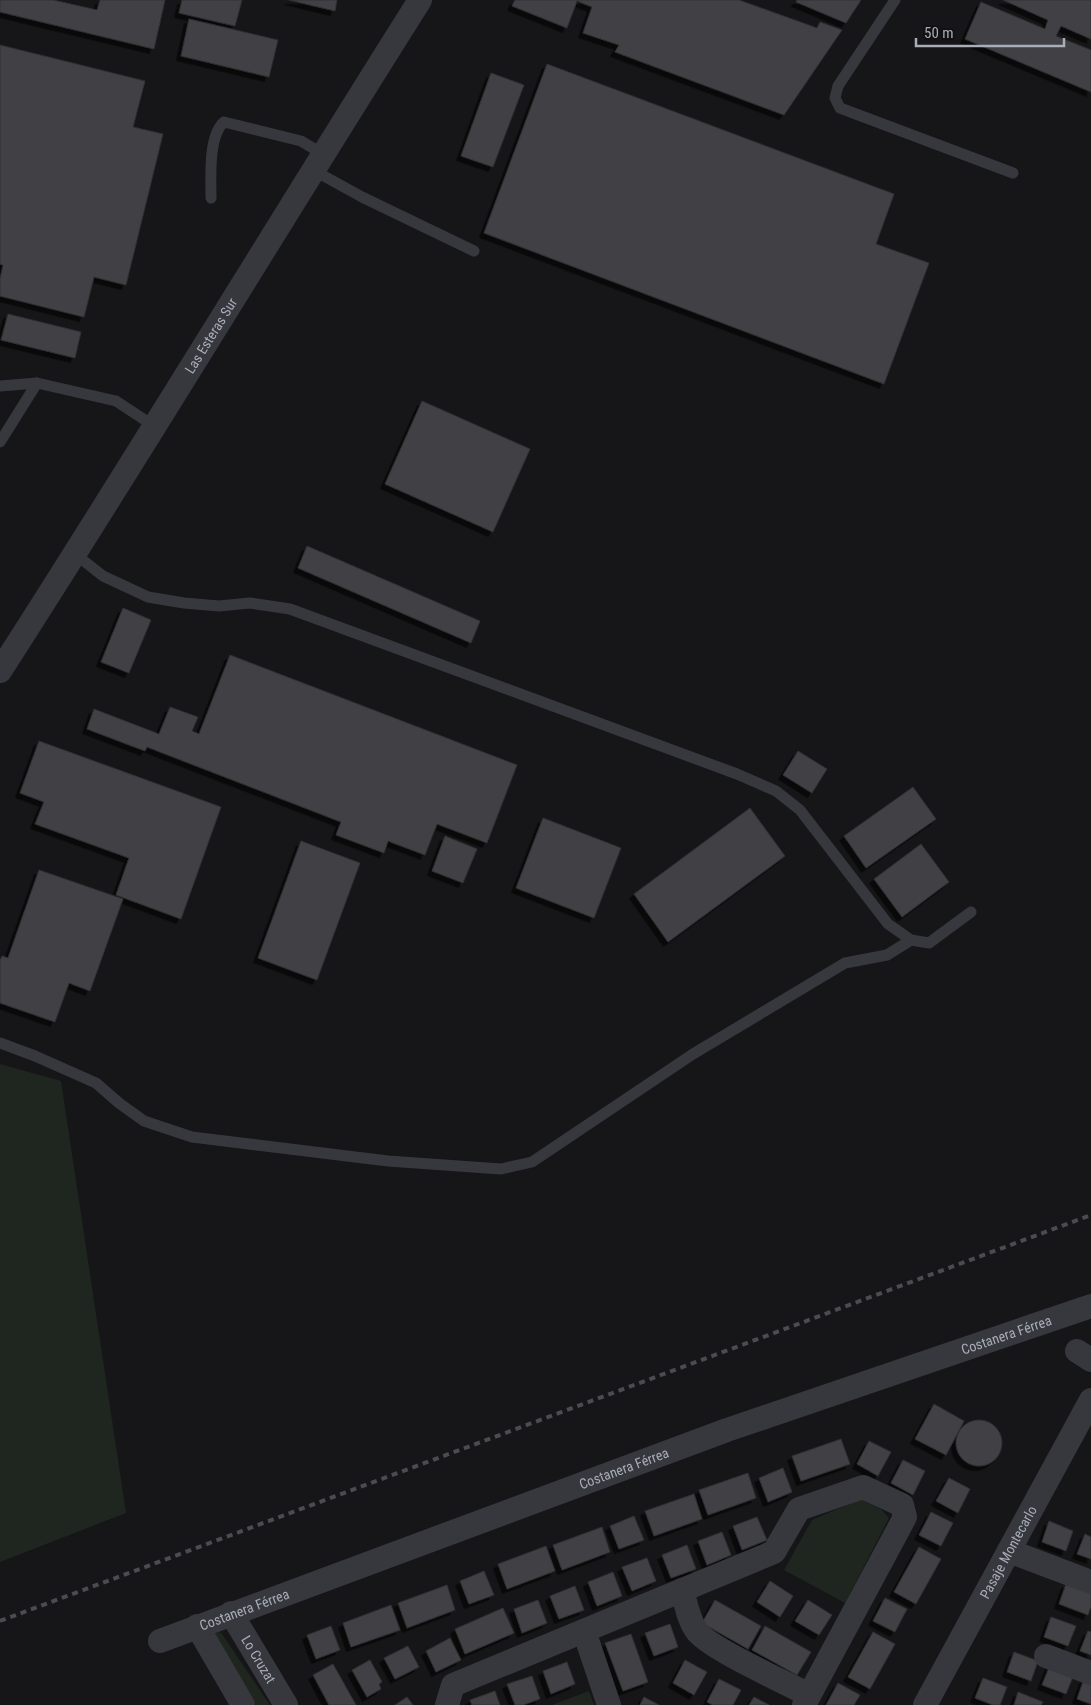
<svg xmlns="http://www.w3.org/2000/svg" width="1091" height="1705" font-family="'Roboto Condensed',sans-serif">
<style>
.green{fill:#1e261f}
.building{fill:#404145;stroke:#303034;filter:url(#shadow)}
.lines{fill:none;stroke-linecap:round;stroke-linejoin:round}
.service{stroke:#37383d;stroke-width:11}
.minor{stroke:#37383d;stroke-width:24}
.rail{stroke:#4a4c52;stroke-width:4;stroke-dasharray:6 5;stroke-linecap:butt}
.labels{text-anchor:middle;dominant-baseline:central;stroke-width:4.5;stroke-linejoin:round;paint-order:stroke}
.street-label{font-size:14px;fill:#a8adb8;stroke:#111113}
</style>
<defs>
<filter id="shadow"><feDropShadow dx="-4.5" dy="4.5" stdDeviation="0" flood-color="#0009"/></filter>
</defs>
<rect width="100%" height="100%" fill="#161618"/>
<g class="green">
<polygon points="0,1064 61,1081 126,1513 0,1562"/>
<polygon points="861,1499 882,1510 889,1518 845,1603 784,1570 812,1520"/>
<polygon points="219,1632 222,1634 270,1705 256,1705 226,1659 214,1634"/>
<polygon points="589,1691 594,1705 552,1705"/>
</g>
<g class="building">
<polygon points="0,0 53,0 97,10 100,0 165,0 154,49 0,12"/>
<polygon points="182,0 242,0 235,26 179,13"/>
<polygon points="289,0 337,0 335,11"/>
<polygon points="515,0 739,0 817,28 820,22 842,30 784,115 615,52 619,45 583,33 592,7 577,1 567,28 512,6"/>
<polygon points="797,0 861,0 846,23 796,2"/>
<polygon points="1003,0 1091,0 1091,39 1061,26 1056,36 1091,50 1091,92 965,39 981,2 1045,29 1048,20"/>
<polygon points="189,19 278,40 269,77 181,56"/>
<polygon points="0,45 145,81 133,127 163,134 126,285 94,277 84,317 0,296 0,279 3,265 0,264"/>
<polygon points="547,64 894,194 876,244 929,263 884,384 484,233"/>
<polygon points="491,73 524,85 493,167 461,156"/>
<polygon points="8,314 81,332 75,358 1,340"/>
<polygon points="422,401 530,449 493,532 385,484"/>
<polygon points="307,546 480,621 471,643 298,568"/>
<polygon points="123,608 151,620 129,673 101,662"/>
<polygon points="230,655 517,765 487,843 437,824 425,855 388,841 384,853 336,835 341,822 147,747 145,751 87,729 94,709 159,734 170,707 198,717 192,731 199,734"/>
<polygon points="39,741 221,807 181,919 116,895 129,858 35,824 44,802 20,793"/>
<polygon points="798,751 827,769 812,793 783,775"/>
<polygon points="913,787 936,819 866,868 844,836"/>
<polygon points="750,808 785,856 668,942 634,894"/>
<polygon points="543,818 621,848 594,918 516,888"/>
<polygon points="445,836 477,849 463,883 432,871"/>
<polygon points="301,841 360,863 317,980 258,958"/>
<polygon points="921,844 949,882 902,917 874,879"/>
<polygon points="39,870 123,899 90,991 69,983 55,1022 0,1003 0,960 2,956 8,958"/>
<polygon points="934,1404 964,1421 946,1455 915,1439"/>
<circle cx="979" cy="1443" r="23"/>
<polygon points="841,1439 850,1464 801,1481 792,1456"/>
<polygon points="869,1441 891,1452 878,1476 857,1464"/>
<polygon points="903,1460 925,1471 913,1495 891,1483"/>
<polygon points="783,1468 792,1492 768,1502 759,1478"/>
<polygon points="748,1473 756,1498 708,1515 699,1490"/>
<polygon points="949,1478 970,1489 958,1513 936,1501"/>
<polygon points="694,1494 702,1519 654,1536 645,1511"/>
<polygon points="931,1512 953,1523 941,1546 919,1535"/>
<polygon points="634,1516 644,1540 619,1549 610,1526"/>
<polygon points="757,1517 767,1540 742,1550 733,1526"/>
<polygon points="1049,1521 1073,1531 1066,1551 1042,1542"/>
<polygon points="602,1527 610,1552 562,1570 553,1545"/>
<polygon points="722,1532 731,1555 707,1565 698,1541"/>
<polygon points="1085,1534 1091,1537 1091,1559 1077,1554"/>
<polygon points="687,1545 696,1569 671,1578 662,1555"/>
<polygon points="546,1546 555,1571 507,1589 498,1564"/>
<polygon points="919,1547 941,1559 916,1604 894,1592"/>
<polygon points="647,1558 656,1581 632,1591 622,1567"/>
<polygon points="484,1571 494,1595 469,1604 460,1581"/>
<polygon points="613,1572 622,1596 597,1606 588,1582"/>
<polygon points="770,1581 793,1596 780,1617 757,1602"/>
<polygon points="1066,1584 1091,1593 1091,1606 1088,1615 1059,1604"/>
<polygon points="447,1585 455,1610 407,1628 398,1603"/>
<polygon points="575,1586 584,1610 559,1619 550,1596"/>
<polygon points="885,1598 907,1609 895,1632 873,1621"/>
<polygon points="538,1600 547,1623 522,1633 514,1609"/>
<polygon points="715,1600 761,1626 748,1649 702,1623"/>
<polygon points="808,1600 832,1615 819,1635 795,1621"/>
<polygon points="391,1605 400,1630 351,1647 343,1623"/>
<polygon points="503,1608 514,1633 465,1654 455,1629"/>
<polygon points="1051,1617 1076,1626 1068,1646 1044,1637"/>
<polygon points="670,1624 678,1647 654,1656 645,1633"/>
<polygon points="331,1626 340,1650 316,1659 307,1635"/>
<polygon points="765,1626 811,1652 797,1675 752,1650"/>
<polygon points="1088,1631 1091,1632 1091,1655 1080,1651"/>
<polygon points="873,1632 895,1644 870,1689 848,1677"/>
<polygon points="631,1634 648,1682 623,1691 605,1643"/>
<polygon points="450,1638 461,1660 436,1672 426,1651"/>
<polygon points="408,1646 419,1667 395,1679 384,1658"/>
<polygon points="1014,1652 1038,1661 1031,1681 1007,1672"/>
<polygon points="370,1660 382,1682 379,1684 381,1689 367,1697 352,1670"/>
<polygon points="685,1660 707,1672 694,1695 673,1683"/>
<polygon points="567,1662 575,1684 551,1694 543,1671"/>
<polygon points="333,1664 356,1705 329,1705 313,1675"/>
<polygon points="1050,1665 1074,1674 1066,1694 1042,1685"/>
<polygon points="532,1676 540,1699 523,1705 515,1705 507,1684"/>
<polygon points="983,1678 1007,1687 1000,1705 993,1705 975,1698"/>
<polygon points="719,1679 741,1690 733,1705 713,1705 707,1702"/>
<polygon points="1084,1679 1091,1681 1091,1704 1077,1699"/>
<polygon points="838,1683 860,1695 854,1705 826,1705"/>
<polygon points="495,1691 500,1705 472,1705 470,1700"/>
<polygon points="1018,1692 1043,1702 1041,1705 1014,1705"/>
<polygon points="407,1697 413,1705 395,1705"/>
<polygon points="644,1697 659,1705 640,1705"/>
<polygon points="754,1697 769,1705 749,1705"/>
</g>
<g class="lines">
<g class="service">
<polyline points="895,0 838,86 835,98 840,108 1013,173"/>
<polyline points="313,170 362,197 474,251"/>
<path d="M 211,198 C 211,178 208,136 224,122 L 301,141 L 323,154"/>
<polyline points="0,386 37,383 116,401 154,426"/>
<polyline points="0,442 37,383"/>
<polyline points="75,554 103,576 148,597 184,603 219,606 250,603 290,609 737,774 776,791 800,810 888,924 911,940 929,943 971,912"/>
<polyline points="0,1043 35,1056 96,1083 119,1103 144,1121 192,1137 388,1161 501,1169 532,1162 693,1054 845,963 887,955 911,940"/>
</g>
<g class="minor">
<path id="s1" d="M 0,671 C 143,449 279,223 420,0"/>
<polyline points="1077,1351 1091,1360"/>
<polyline points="1009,1551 1091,1582"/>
<path d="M 682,1590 C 686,1604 688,1618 696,1630 C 706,1647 787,1683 809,1695"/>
<path id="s2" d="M 231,1613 L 286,1705"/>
<polyline points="197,1626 243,1705"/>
<polyline points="584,1631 609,1705"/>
<path id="s3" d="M 160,1641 L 727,1430 L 1091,1306"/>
<polyline points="1046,1656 1091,1673"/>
<polyline points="447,1705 453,1685 774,1552 799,1509 863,1487 902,1505 905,1517 804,1705"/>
<path id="s4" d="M 925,1705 L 1091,1400"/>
</g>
<polyline class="rail" points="0,1621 1091,1215"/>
</g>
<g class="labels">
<g class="street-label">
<text stroke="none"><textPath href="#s1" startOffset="396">Las Esteras Sur</textPath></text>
<text stroke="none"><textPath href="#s3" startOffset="900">Costanera Férrea</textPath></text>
<text stroke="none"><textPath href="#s3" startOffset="495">Costanera Férrea</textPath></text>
<text stroke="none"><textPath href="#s4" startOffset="174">Pasaje Montecarlo</textPath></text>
<text stroke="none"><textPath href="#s3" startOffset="90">Costanera Férrea</textPath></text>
<text stroke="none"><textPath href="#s2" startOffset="54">Lo Cruzat</textPath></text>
</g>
</g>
<path d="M916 38v8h148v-8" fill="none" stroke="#a8adb8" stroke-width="2.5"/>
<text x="924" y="38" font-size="15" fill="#a8adb8" stroke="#111113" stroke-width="4" paint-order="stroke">50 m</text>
</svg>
